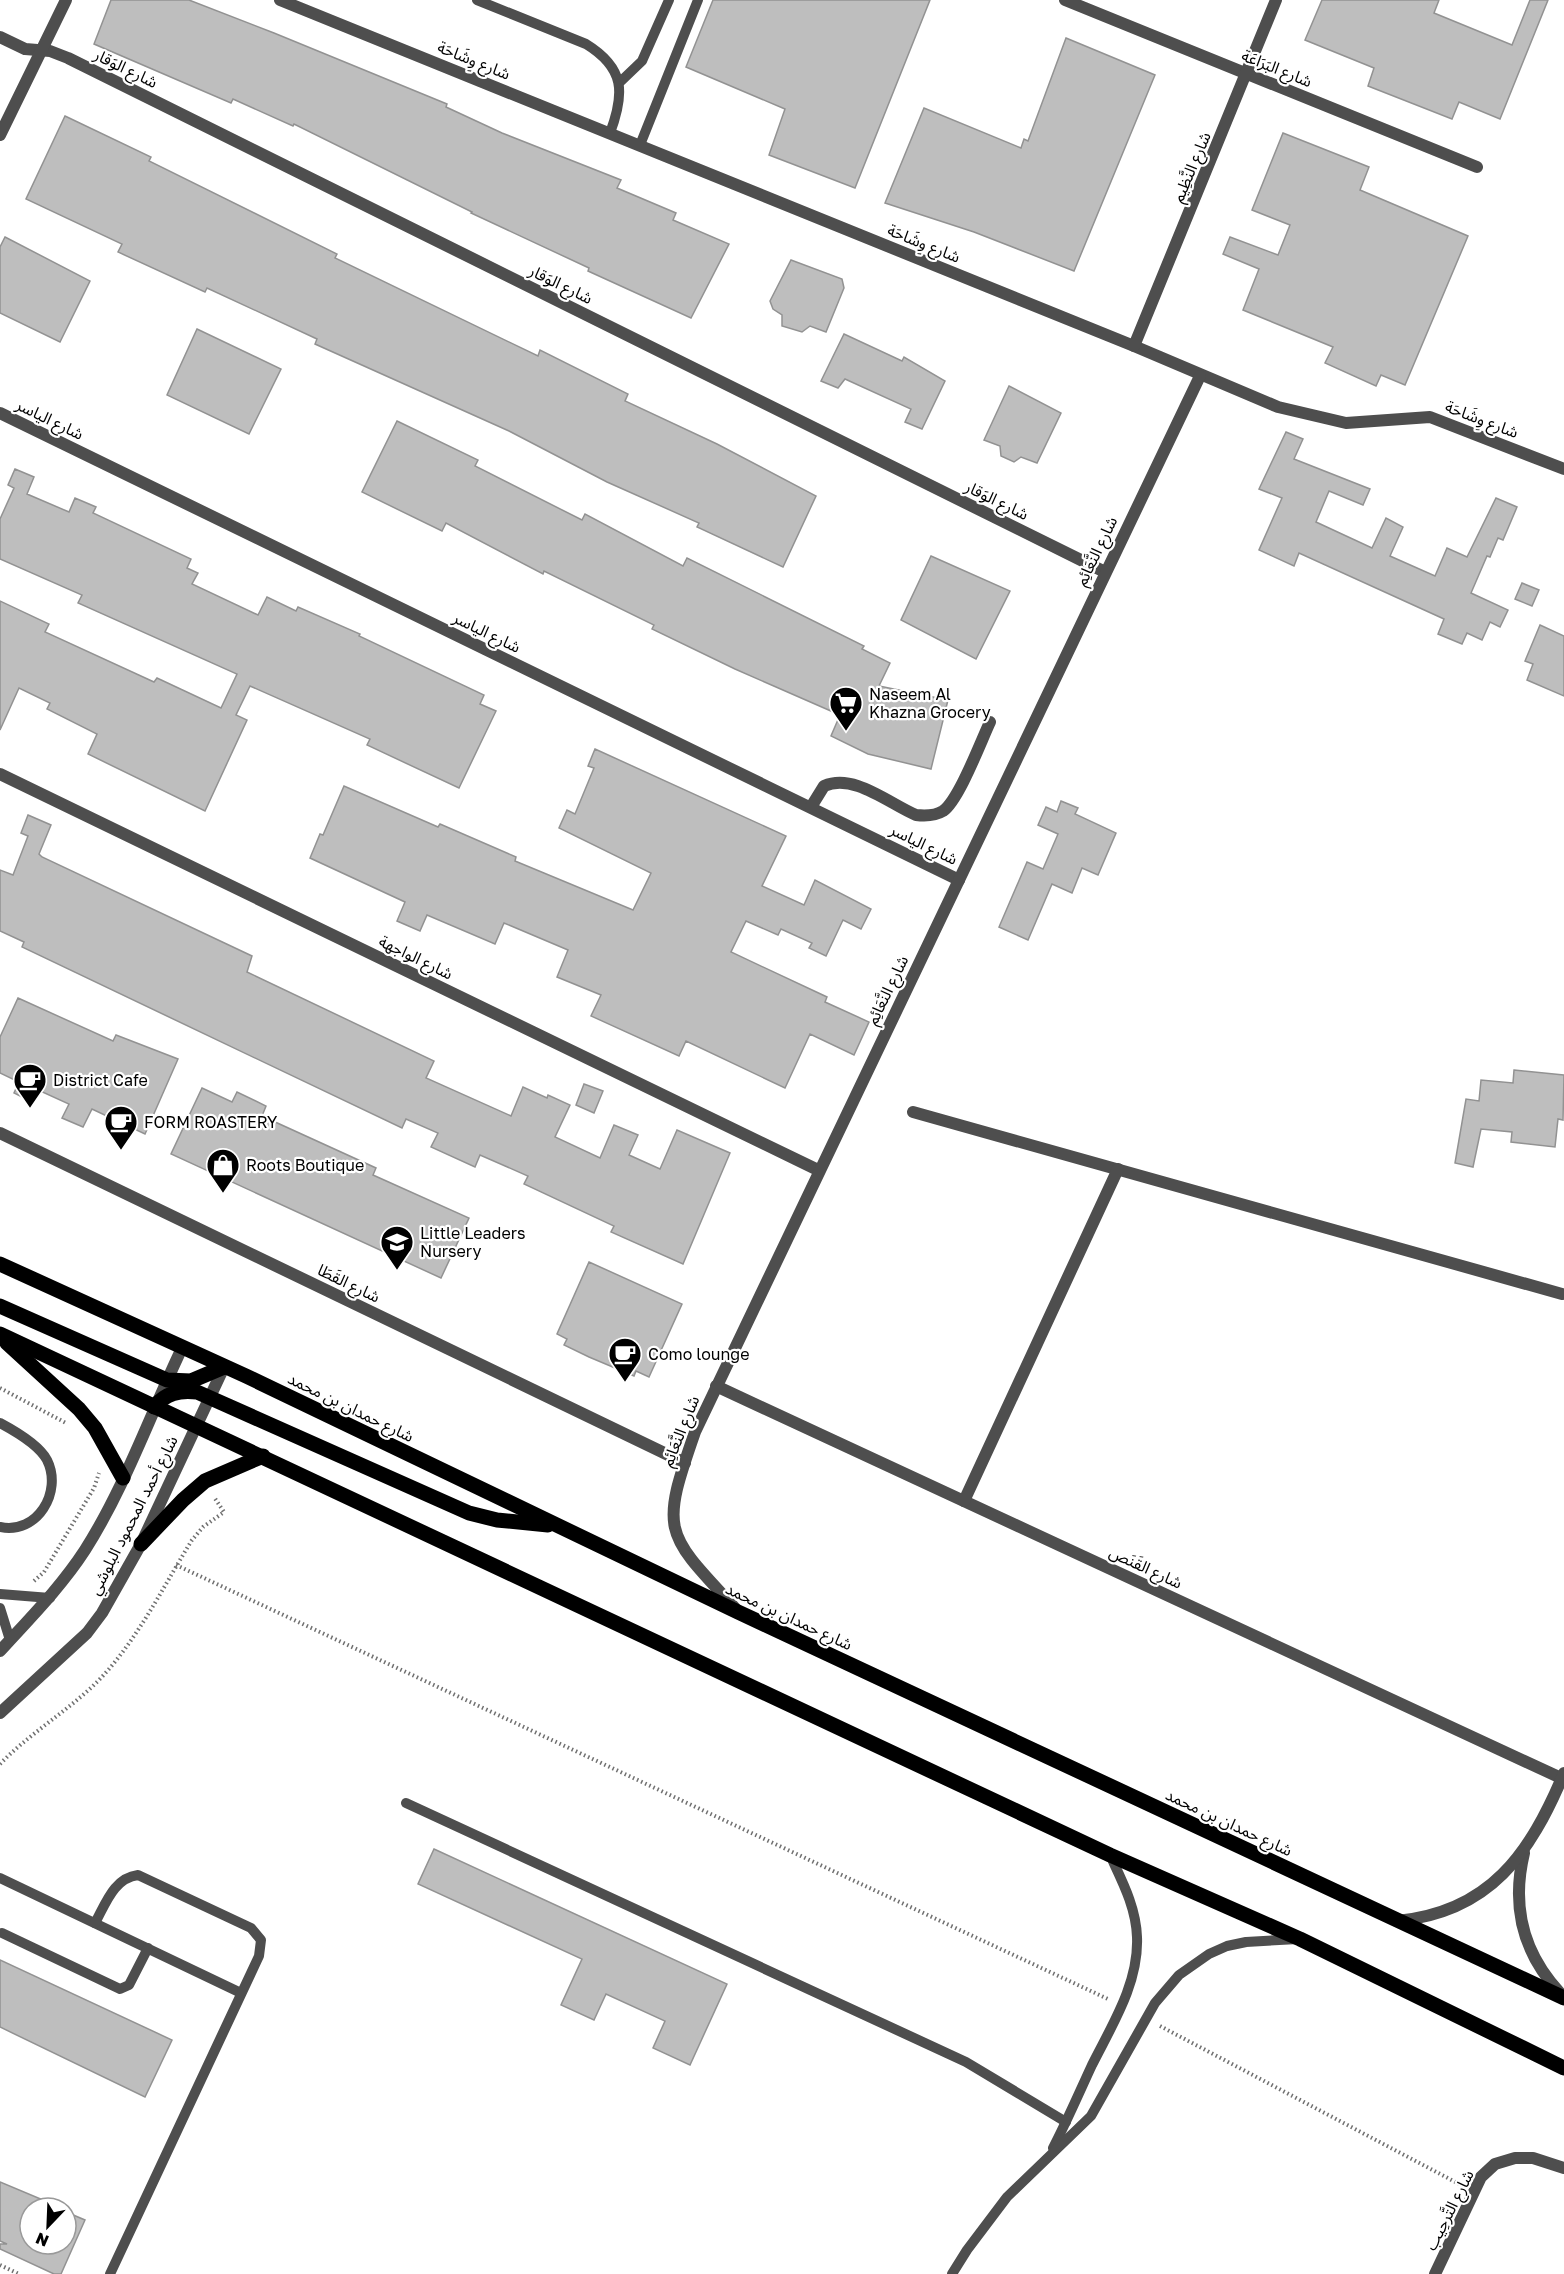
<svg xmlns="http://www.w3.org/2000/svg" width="1564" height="2274" font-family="'Golos Text','Noto Sans Arabic',sans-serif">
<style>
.building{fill:#bebebe;stroke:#929292;stroke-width:1.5}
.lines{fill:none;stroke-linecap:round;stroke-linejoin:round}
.path{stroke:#707070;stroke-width:4;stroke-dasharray:1.5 3;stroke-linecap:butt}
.lane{stroke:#4e4e4e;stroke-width:10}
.street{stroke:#4e4e4e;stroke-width:12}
.primary{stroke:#000;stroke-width:15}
.labels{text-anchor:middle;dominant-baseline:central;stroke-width:4.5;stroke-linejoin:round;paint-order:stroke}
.street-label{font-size:16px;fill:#000;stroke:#fff}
.poi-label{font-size:16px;fill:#000;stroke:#fff;text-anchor:start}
</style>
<rect width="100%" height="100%" fill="#fff"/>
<g class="building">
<polygon points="111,0 189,0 274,33 447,104 446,107 502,133 621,180 617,188 676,213 673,220 729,244 691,318 588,271 589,268 471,213 472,212 294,124 293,126 233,99 231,103 94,44"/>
<polygon points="713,0 930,0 855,188 769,155 785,109 686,67"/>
<polygon points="1322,0 1439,0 1434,13 1512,45 1530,0 1548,0 1500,119 1459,102 1452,119 1368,86 1374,68 1305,40"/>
<polygon points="1066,38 1155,75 1074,271 974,232 885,203 924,108 1021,148 1024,139 1028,141"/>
<polygon points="65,116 151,157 149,161 337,254 335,258 538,356 540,350 628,394 625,401 717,444 816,496 783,567 697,527 699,523 607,482 509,431 315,344 317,339 207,288 205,292 118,252 122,244 26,199"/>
<polygon points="1283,133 1369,167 1360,190 1468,236 1405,385 1381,375 1376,386 1325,363 1333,347 1243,310 1259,269 1223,254 1230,237 1278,255 1290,225 1252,210"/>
<polygon points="5,237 90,281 60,342 0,313 0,247"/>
<polygon points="791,260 842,279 844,288 826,332 810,326 802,332 782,326 782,315 773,309 770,301"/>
<polygon points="197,329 281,369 249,434 167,395"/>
<polygon points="844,334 902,361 904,357 945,381 922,429 905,422 911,409 845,379 838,388 821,381"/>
<polygon points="1009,386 1061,413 1037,463 1021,457 1014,462 1001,456 1000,446 984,440"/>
<polygon points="397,421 478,460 475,466 582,520 585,514 683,566 687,558 864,646 862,649 890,663 879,686 948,700 931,769 868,754 831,736 840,715 735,669 652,629 654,625 544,571 543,574 446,523 442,531 362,492"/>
<polygon points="1286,432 1303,439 1294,459 1370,489 1363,505 1329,491 1316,522 1372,548 1386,518 1403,527 1390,556 1435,576 1447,548 1467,557 1496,498 1517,507 1503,540 1498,538 1490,557 1487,556 1471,593 1508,610 1500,627 1490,622 1482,640 1467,633 1462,644 1438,634 1444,619 1299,553 1294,566 1259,550 1282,498 1259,489"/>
<polygon points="15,469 34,477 27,494 69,512 75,498 96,507 93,513 191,559 187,568 198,573 192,584 258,615 267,597 296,611 298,607 360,634 359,636 484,695 480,704 496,711 459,788 367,745 370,739 250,686 236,715 247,720 205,811 88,754 97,734 47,709 50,703 19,688 0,730 0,601 49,624 45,632 154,682 157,678 221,708 237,674 78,603 82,595 0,559 0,519 14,488 8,485"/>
<polygon points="931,556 1010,591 976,659 901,620"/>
<polygon points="1522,583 1539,590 1532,606 1515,599"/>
<polygon points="1540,625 1564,636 1564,696 1527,680 1533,664 1525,661"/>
<polygon points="595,749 786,836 762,886 804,905 815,880 871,909 861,929 843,920 826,956 809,948 812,943 781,929 778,935 746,921 731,952 827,997 825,1002 869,1022 854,1055 810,1034 785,1088 686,1041 679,1056 591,1016 601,995 557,977 568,950 504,923 495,944 427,915 420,931 397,921 405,902 310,858 320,834 323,835 344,786 438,827 440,824 516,857 515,861 633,910 651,873 559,828 567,810 575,814 594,768 588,766"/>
<polygon points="1061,801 1078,808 1075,814 1116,833 1098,875 1082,868 1072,893 1052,884 1028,940 999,927 1027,862 1043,869 1058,834 1038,825 1046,807 1057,812"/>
<polygon points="28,815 51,825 39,854 42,857 252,956 247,972 434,1061 426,1078 511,1116 523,1087 547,1098 548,1095 570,1105 555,1137 600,1158 614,1125 638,1135 629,1155 660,1169 677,1130 730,1153 683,1264 611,1232 614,1226 524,1184 528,1176 480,1155 475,1167 431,1147 438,1133 406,1119 402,1128 22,947 24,942 0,931 0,870 13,875 28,836 21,833"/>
<polygon points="18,998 113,1041 116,1035 178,1059 145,1134 92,1109 83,1127 62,1118 69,1104 36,1089 30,1101 14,1093 19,1082 0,1073 0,1037"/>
<polygon points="1514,1070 1564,1075 1563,1120 1558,1119 1555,1147 1511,1142 1512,1132 1481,1129 1473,1167 1455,1163 1466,1099 1479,1101 1481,1080 1513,1083"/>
<polygon points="584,1084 603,1091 594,1113 576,1105"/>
<polygon points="202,1088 232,1102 237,1092 266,1106 262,1116 376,1168 373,1175 469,1218 441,1278 171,1154"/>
<polygon points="589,1262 682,1304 649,1377 636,1371 634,1376 589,1357 564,1345 567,1339 557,1334"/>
<polygon points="434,1849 727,1984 690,2065 653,2048 665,2021 606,1994 594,2020 561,2005 582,1959 418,1884"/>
<polygon points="0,1960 172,2040 145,2097 0,2027"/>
<polygon points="0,2182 62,2208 30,2208 30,2244 66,2244 66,2212 85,2220 61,2274 54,2274 0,2249 0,2244 7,2244 0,2241"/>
</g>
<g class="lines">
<g class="path">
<polyline points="0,1388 66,1423"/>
<polyline points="176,1565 1108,1999"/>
<polyline points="34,1581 44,1572 94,1488 99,1473"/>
<path d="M 0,1764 C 30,1733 68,1711 98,1681 C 137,1641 163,1587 192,1540 L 203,1527 L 224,1512 L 214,1497"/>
<polyline points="1160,2026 1461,2185"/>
<polyline points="0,2265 19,2274"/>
</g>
<g class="lane">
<path d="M 477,0 L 586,44 C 625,68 625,93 610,133"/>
<polyline points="619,83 642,61 669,0"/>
<polyline points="640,145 698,0"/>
<path d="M 0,1423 C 15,1431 39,1445 47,1460 C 63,1492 37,1535 0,1527"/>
<polyline points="0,1594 50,1598"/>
<polyline points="0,1608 10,1640"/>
<polyline points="406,1803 966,2062 1066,2122"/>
<polyline points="0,1878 241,1993"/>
<path d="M 95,1923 C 106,1903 114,1878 138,1875 L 251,1928 L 261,1940 L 259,1956 L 110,2274"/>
<polyline points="2,1933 120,1989 129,1985 148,1948"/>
<path d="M 1053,2148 C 1067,2121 1079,2093 1092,2065 C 1112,2025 1139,1983 1137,1937 C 1136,1907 1122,1881 1110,1855"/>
<polyline points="952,2274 967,2250 1007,2197 1091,2116 1155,2003 1179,1975 1209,1954 1227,1946 1246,1942 1298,1939"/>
</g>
<g class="street">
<polyline points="280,0 1134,346 1278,407 1346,423 1430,417 1564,469"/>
<polyline points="1065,0 1477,167"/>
<polyline points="0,37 25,49 50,51 68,58 1105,572"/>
<polyline points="0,135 66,0"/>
<polyline points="1134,346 1276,0"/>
<polyline points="0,413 959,880"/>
<polyline points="0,774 818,1170"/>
<path d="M 811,807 L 824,786 C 854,773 888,803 916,815 C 925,816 935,816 943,811 C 959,800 981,741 990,722"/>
<polyline points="913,1112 1562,1294"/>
<polyline points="0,1133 685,1463"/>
<polyline points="716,1386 1561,1778"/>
<polyline points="964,1501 1118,1169"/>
<path d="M 735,1608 C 664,1532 660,1532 695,1432 L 1200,376"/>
<path d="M 0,1651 C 30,1618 61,1587 85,1550 C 125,1487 150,1415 182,1348"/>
<polyline points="0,1713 87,1633 102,1613 141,1544 224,1367"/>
<path d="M 1524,1853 C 1511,1907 1523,1954 1561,1994"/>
<path d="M 1397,1921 C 1490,1912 1530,1854 1564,1773"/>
<polyline points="1435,2274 1481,2177 1495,2164 1515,2158 1533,2158 1564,2168"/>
</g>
<g class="primary">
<polyline points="0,1264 246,1376 738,1612 1564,1998"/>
<polyline points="0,1306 167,1380 191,1381 224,1367"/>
<polyline points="0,1334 1110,1855 1300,1939 1564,2068"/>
<polyline points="7,1343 79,1409 95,1428 123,1478"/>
<path d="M 154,1407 C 166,1393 179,1390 197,1392 L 469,1513 L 497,1520 L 548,1525"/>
<polyline points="141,1544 183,1500 205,1481 263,1456"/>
</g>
</g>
<defs>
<g id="supermarket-pin" transform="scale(1.725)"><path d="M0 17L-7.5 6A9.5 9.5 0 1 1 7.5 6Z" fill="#000" stroke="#fff"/><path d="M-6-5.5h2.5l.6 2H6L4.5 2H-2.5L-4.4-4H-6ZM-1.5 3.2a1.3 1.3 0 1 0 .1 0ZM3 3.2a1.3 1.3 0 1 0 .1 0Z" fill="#fff"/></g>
<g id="cafe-pin" transform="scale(1.725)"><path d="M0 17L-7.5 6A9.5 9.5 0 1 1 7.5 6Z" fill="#000" stroke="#fff"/><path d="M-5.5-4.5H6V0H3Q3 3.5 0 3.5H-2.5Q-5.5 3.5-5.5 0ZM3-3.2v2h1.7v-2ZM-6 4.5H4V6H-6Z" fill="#fff"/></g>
<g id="shop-pin" transform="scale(1.725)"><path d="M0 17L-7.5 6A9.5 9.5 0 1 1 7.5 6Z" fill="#000" stroke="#fff"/><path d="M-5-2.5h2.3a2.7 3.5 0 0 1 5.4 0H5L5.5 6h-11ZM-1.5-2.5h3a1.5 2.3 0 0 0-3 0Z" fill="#fff"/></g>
<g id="school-pin" transform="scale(1.725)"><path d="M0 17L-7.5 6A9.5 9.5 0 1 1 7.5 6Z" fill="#000" stroke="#fff"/><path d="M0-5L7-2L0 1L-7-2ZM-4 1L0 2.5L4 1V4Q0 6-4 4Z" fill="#fff"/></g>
</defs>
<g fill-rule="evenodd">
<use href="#supermarket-pin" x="846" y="703"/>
<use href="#cafe-pin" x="30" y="1080"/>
<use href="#cafe-pin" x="121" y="1122"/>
<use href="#shop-pin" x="223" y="1165"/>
<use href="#school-pin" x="397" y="1242"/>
<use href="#cafe-pin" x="625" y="1354"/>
</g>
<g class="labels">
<g class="street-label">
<text transform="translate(474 60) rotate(22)">شارع وِشَاحَة</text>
<text transform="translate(126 68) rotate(26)">شارع الوَقار</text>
<text transform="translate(1277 68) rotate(22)">شارع البَرَاعَة</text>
<text transform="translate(1191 167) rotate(-67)">شارع النَّظِيم</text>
<text transform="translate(924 243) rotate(22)">شارع وِشَاحَة</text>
<text transform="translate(561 284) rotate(26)">شارع الوَقار</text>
<text transform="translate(50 419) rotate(26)">شارع الياسر</text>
<text transform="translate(1482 419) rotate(21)">شارع وِشَاحَة</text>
<text transform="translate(997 500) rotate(26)">شارع الوَقار</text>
<text transform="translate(1096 551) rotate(-64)">شارع النَّعَائِم</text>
<text transform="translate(487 632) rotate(26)">شارع الياسر</text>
<text transform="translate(924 844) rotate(26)">شارع الياسر</text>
<text transform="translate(416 957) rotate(26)">شارع الواجهة</text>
<text transform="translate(887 990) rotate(-64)">شارع النَّعَائِم</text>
<text transform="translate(349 1283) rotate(26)">شارع القَطَا</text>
<text transform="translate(351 1407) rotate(26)">شارع حمدان بن محمد</text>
<text transform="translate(680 1431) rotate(-68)">شارع النَّعَائِم</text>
<text transform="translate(133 1515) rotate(-63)">شارع أحمد المحمود البلوشي</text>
<text transform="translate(1146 1567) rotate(25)">شارع القَنَص</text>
<text transform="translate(789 1616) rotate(25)">شارع حمدان بن محمد</text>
<text transform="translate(1229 1822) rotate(25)">شارع حمدان بن محمد</text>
<text transform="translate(1449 2210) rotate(-63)">شارع التَّرحِيب</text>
</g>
<g class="poi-label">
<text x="869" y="694">Naseem Al<tspan x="869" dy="18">Khazna Grocery</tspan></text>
<text x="53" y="1080">District Cafe</text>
<text x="144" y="1122">FORM ROASTERY</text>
<text x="246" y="1165">Roots Boutique</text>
<text x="420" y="1233">Little Leaders<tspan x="420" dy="18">Nursery</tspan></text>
<text x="648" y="1354">Como lounge</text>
</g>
</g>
<g transform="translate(48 2226) rotate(203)"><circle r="28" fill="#ffffff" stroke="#999999" stroke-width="1.5"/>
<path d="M0-4.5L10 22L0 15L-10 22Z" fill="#000000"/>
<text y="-9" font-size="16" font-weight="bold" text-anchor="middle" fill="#000000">N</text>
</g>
</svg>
